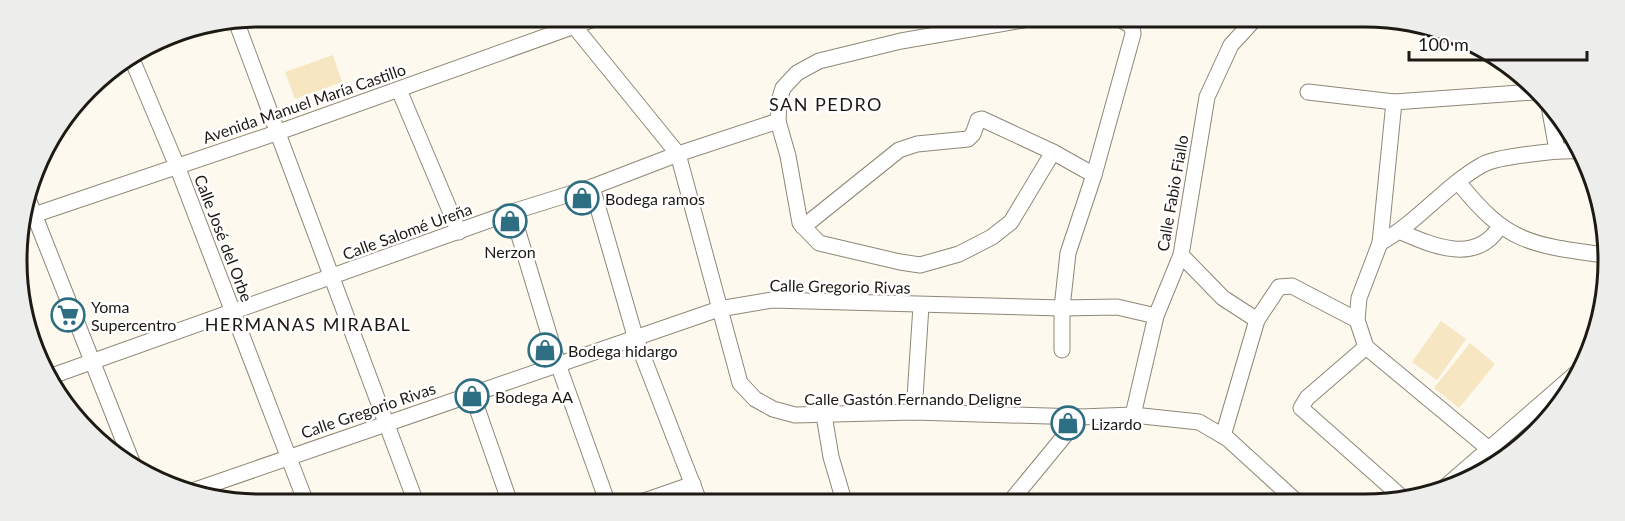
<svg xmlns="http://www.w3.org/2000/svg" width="1625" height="521" font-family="Lato,sans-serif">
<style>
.green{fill:#f7e6c2}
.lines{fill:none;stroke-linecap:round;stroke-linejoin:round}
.minor-casing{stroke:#8f8777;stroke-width:17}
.minor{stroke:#fff;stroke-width:15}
.labels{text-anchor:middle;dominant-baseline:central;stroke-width:5;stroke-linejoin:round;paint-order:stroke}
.street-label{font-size:16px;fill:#1d1a14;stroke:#fff}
.poi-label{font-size:16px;fill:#1d1a14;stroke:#fff;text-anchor:start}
.neighbourhood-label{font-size:18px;letter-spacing:1.5px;fill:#1d1a14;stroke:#fff}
.rim{fill:none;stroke:#1d1a14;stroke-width:3}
</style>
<rect width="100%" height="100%" fill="#fef9ee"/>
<g class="green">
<polygon points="333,55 342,82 295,99 285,72"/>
<polygon points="1441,321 1466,339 1437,380 1412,362"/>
<polygon points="1470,343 1495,364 1459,408 1434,388"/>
</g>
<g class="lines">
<g class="minor-casing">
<g id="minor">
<polyline points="571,18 574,26 678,154 740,383 755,399 773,409 795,415 914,412 1080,417 1133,415 1199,422 1228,439 1297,502"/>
<polyline points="1023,20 901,41 819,61 797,73 783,88 779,101 778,121 788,156 800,223 819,243 900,262 920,265 959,254 992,237 1011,222 1053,152"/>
<polyline points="236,21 415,500"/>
<polyline points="131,57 177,166 305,500"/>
<polyline points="399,90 459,232"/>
<polyline points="1308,92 1394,102 1534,92"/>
<polyline points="1549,106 1557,150"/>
<path d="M 1459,183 C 1507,243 1531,245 1604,255"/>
<polyline points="592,187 635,336 699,501"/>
<polyline points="28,199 134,467"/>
<polyline points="512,212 558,364 607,501"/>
<polyline points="22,219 279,132 597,18"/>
<polyline points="803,227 899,150 917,144 968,139 973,134 978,120 982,119 1053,152 1094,175"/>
<path d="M 1401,232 C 1433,246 1477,265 1500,226"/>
<polyline points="1380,243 1394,102"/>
<polyline points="1181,255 1223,298 1257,320"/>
<polyline points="1366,347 1307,398 1301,408 1405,500"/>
<polyline points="1062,350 1062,308 1068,253 1094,175 1133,34 1132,26 1121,20"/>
<polyline points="49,377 512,212 592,187 678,154 778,121"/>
<polyline points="472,394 509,500"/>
<polyline points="914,412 921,306"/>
<polyline points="824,415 831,457 844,501"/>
<polyline points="1133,415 1156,316 1181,255 1207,97 1231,45 1253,21"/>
<polyline points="1223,436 1257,320 1279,287 1292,286 1357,320"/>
<path d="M 1501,459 L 1366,347 L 1357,320 L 1359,298 L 1380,243 C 1418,222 1446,185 1482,165 C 1497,156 1560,150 1578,151"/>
<polyline points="1444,488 1581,369"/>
<polyline points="192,491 719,309 772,300 1062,308 1117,307 1156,316"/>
<polyline points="644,501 693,484"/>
<polyline points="1010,502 1080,417"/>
</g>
</g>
<use href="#minor" class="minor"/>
</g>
<defs>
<g id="shop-ring" transform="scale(1.725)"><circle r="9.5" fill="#fff" stroke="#2e6e82" stroke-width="1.5"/><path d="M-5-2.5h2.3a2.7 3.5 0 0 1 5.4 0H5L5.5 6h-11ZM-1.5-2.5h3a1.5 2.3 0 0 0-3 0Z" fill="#2e6e82"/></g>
<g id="supermarket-ring" transform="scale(1.725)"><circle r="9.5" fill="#fff" stroke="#2e6e82" stroke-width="1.5"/><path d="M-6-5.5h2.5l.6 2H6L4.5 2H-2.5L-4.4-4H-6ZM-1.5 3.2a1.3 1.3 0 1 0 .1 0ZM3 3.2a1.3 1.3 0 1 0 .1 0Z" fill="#2e6e82"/></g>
</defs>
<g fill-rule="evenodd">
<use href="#shop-ring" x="582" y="198"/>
<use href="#shop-ring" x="510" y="221"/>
<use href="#supermarket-ring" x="68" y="315"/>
<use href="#shop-ring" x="545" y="350"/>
<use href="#shop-ring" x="472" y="396"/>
<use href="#shop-ring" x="1068" y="423"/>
</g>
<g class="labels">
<g class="street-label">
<text transform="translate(304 103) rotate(-19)">Avenida Manuel María Castillo</text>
<text transform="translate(1172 193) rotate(-80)">Calle Fabio Fiallo</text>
<text transform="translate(407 231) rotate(-20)">Calle Salomé Ureña</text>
<text transform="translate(224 238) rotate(69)">Calle José del Orbe</text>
<text transform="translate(840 286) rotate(1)">Calle Gregorio Rivas</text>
<text x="913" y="398">Calle Gastón Fernando Deligne</text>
<text transform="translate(368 410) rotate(-19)">Calle Gregorio Rivas</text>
</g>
<g class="poi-label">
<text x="605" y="198">Bodega ramos</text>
<text x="510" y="251" text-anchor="middle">Nerzon</text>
<text x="91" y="306">Yoma<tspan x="91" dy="18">Supercentro</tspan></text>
<text x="568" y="350">Bodega hidargo</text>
<text x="495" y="396">Bodega AA</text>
<text x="1091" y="423">Lizardo</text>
</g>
<g class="neighbourhood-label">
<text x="826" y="104">SAN PEDRO</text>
<text x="308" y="324">HERMANAS MIRABAL</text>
</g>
</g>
<path d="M0 0H1625V521H0ZM260 27H1365A233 233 0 0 1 1598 260V261A233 233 0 0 1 1365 494H260A233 233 0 0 1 27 261V260A233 233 0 0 1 260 27Z" fill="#ededec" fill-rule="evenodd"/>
<path class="rim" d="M260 27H1365A233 233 0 0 1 1598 260V261A233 233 0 0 1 1365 494H260A233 233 0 0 1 27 261V260A233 233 0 0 1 260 27Z"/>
<path d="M1409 51v9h178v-9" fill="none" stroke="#1d1a14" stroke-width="3"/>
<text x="1418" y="51" font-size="18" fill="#1d1a14" stroke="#ffffff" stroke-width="4.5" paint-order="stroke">100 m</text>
</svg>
